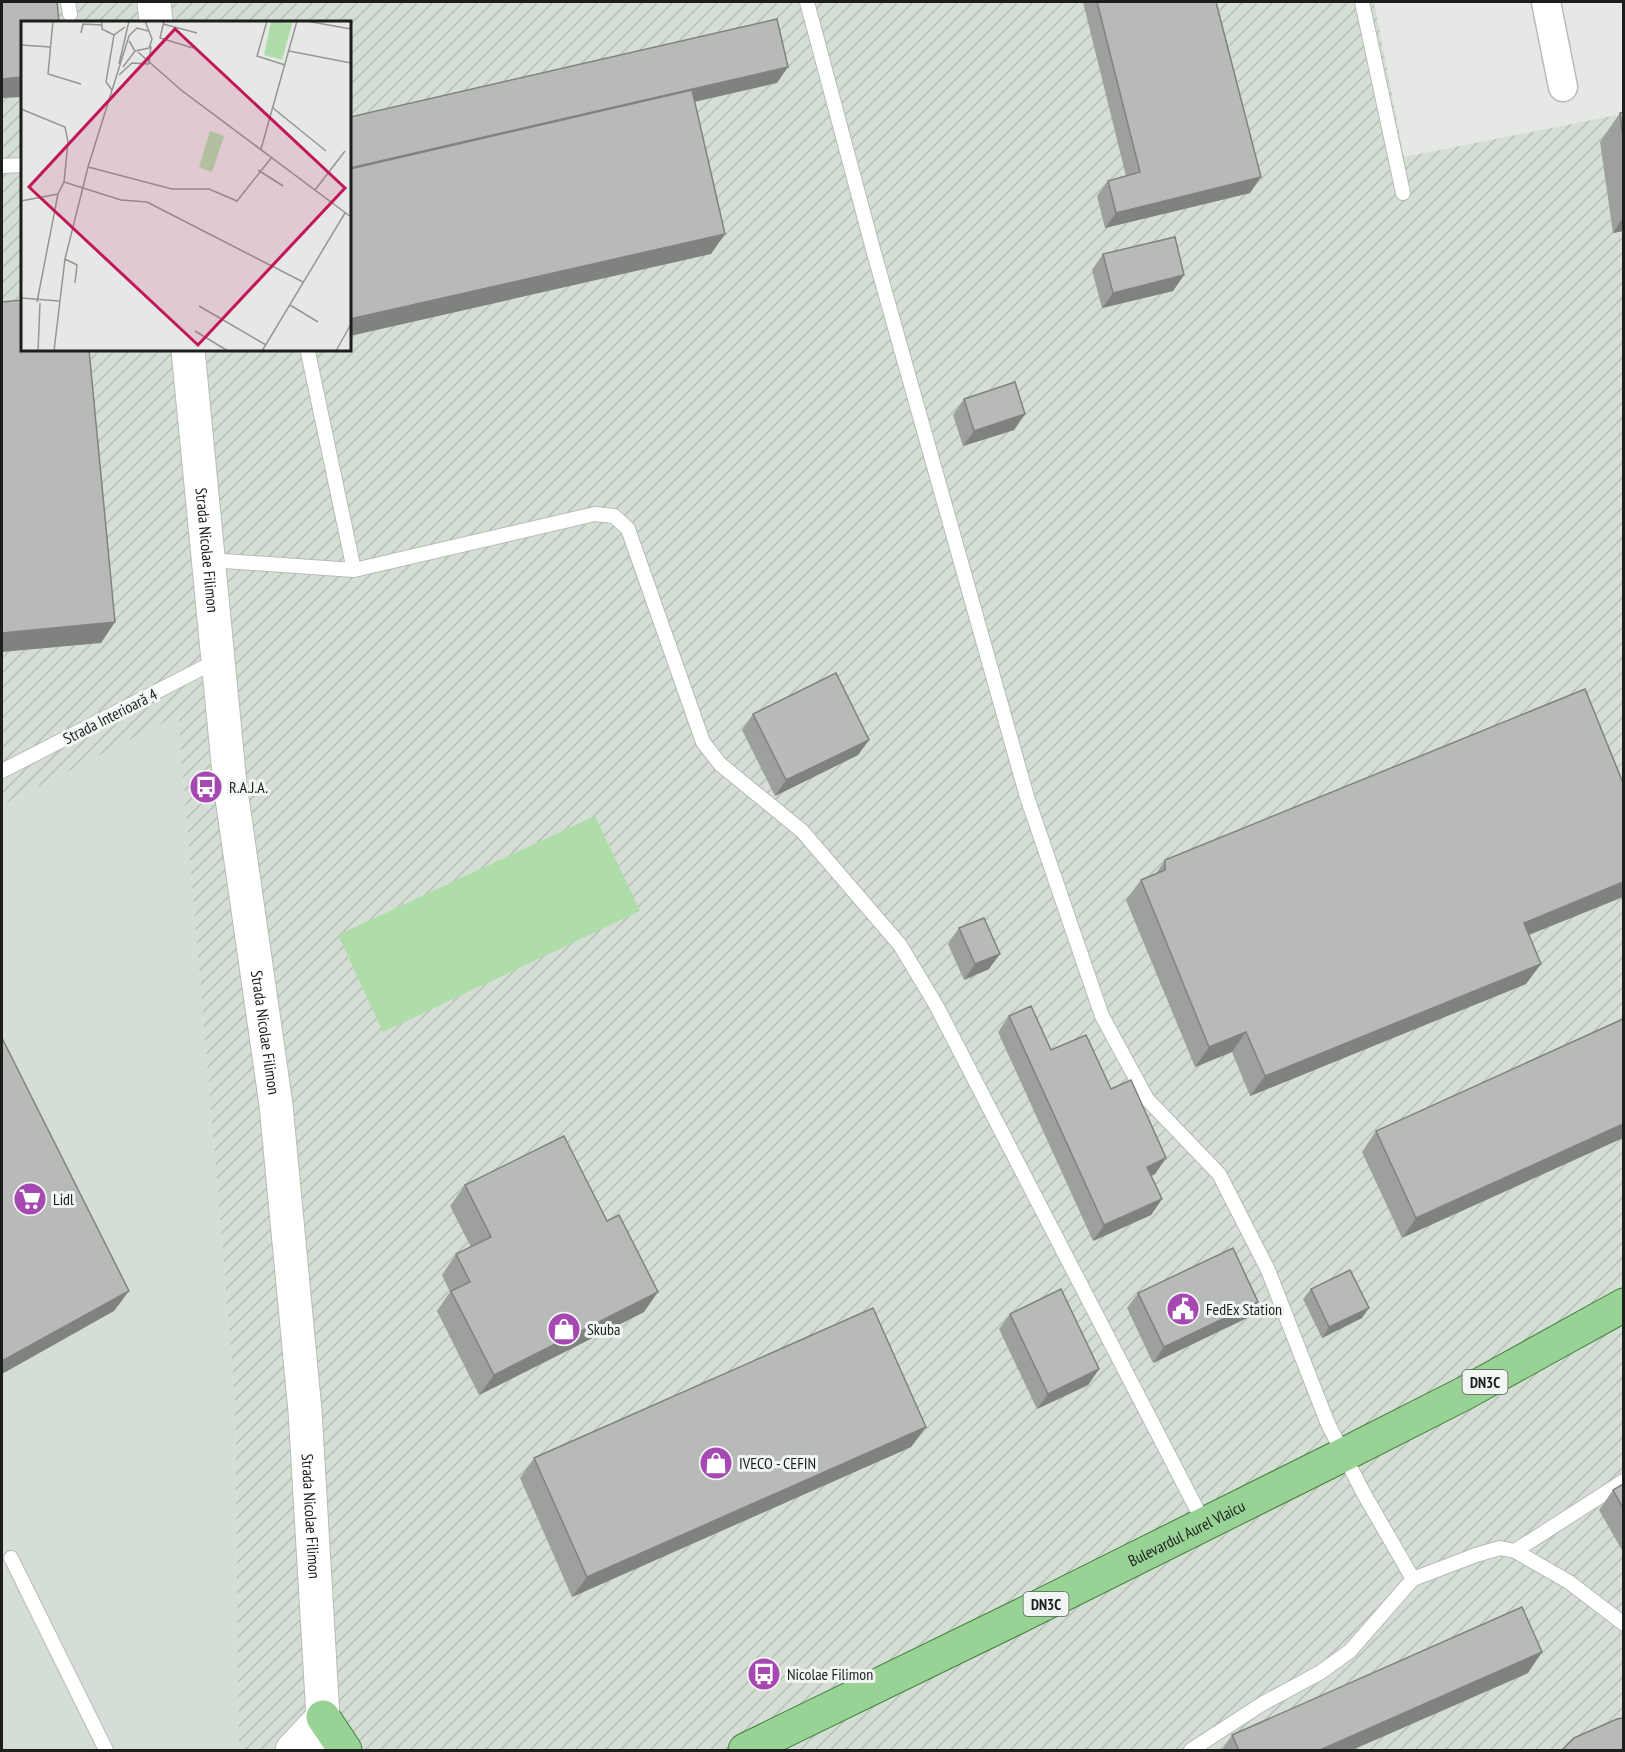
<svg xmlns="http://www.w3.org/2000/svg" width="1625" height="1752" font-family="'PT Sans Narrow',sans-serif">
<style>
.built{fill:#d5ded4}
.industrial{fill:url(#industrial-furrows);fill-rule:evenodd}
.park{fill:#aeddaa}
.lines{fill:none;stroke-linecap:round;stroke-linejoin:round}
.service-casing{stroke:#b7bbb7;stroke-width:16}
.minor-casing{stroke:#b7bbb7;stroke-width:31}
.tertiary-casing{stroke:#b7bbb7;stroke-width:35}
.primary-casing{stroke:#40803d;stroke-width:35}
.service{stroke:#fff;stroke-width:14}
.minor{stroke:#fff;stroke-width:28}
.tertiary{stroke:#fff;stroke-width:33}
.primary{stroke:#98d295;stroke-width:33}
.wall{fill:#9da09d}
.shaded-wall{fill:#808280}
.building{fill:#b7bab7;stroke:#808280;stroke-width:1.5}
.labels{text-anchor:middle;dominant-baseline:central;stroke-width:6;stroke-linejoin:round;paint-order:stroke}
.shield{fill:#f2f6f2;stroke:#5c5f5c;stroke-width:1.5}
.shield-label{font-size:15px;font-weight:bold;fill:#1c1e1c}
.street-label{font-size:16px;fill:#1c1e1c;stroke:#f2f6f2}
.poi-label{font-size:16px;fill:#1c1e1c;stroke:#f2f6f2;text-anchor:start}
.inset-road{fill:none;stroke:#959794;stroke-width:1.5}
.view{fill:#c2185b;fill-opacity:0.15;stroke:#c2185b;stroke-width:3}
.inset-edge{fill:none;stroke:#1c1e1c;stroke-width:3}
</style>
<defs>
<pattern id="industrial-furrows" width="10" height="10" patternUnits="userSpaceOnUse" patternTransform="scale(1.5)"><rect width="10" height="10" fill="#d5ded4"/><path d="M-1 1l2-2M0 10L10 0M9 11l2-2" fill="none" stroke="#b6beb5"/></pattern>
</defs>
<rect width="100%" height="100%" fill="#e5e8e4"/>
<polygon class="built" points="178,714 235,1399 239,1750 2,1750 2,805"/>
<path class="industrial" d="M 2,2 L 1374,2 L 1404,157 L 1623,114 L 1623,1750 L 239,1750 L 235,1399 L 178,715 L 2,805 ZM 22,22 L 350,22 L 350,350 L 22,350 Z"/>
<polygon class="park" points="595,816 640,911 383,1032 338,935"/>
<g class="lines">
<g class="service-casing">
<g id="service">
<polyline points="68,2 70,14"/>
<polyline points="807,2 874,253 1027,797 1102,1016 1147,1099 1219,1174 1268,1270 1328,1424 1364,1494 1413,1579 1350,1651 1321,1672 1262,1704 1191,1750"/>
<polyline points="1362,2 1403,193"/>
<polyline points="2,166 22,165"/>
<polyline points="308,352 354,570"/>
<polyline points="209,560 354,570 595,514 614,516 628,529 703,742 720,764 802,831 900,945 936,1005 1205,1525"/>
<polyline points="2,771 218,660"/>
<polyline points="1515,1551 1624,1481"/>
<polyline points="11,1558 106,1750"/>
<polyline points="1413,1579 1476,1555 1500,1548 1515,1551 1569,1582 1624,1624"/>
</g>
</g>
<g class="minor-casing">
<polyline id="minor" points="1546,2 1563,87"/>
</g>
<g class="tertiary-casing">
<g id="tertiary">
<polyline points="154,2 156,22"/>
<path id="s1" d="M 188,350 L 230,784 L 276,1105 L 305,1411 L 323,1717 L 321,1750"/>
<polyline points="292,1750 323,1717"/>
</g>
</g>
<g class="primary-casing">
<g id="primary">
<polyline points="323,1717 345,1750"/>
<path id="s2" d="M 745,1750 L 1022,1615 L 1345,1454 L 1465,1393 L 1624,1305"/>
</g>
</g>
<use href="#service" class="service"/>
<use href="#minor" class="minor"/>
<use href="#tertiary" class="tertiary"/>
<use href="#primary" class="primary"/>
</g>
<g class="wall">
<polygon points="1083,2 1216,2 1250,193 1105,228 1097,196 1108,181 1126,176"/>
<polygon points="1623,112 1623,231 1613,233 1600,142 1620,113"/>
<polygon points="1103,254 1184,275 1173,291 1102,308 1092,270"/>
<polygon points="964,399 1025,414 1014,430 963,446 953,415"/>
<polygon points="753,714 869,740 858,755 775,796 742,730"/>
<polygon points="1165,860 1529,935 1526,984 1250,1096 1232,1052 1195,1067 1126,900 1141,880 1156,874"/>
<polygon points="959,928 989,969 964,980 948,944"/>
<polygon points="1009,1016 1051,1050 1111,1089 1166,1158 1155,1174 1151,1176 1162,1199 1151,1215 1093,1241 998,1032"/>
<polygon points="1623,1019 1402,1238 1362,1152 1376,1131"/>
<polygon points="465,1185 644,1312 479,1395 437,1311 450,1292 442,1275 456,1254 471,1247 450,1206"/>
<polygon points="1311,1289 1362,1318 1322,1338 1303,1299"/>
<polygon points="1138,1293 1258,1302 1247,1318 1153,1363 1127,1308"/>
<polygon points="1010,1314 1099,1369 1088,1385 1037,1409 999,1329"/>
<polygon points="926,1427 911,1447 572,1597 520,1478 534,1458"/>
<polygon points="1623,1484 1623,1552 1599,1510 1613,1490"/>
<polygon points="1528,1673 1352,1750 1222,1750 1232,1735"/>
</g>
<g class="shaded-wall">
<polygon points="788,67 777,83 350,181 350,168"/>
<polygon points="22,77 22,97 2,98 2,79"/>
<polygon points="1261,177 1250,193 1105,228 1116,213"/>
<polygon points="1623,217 1623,231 1613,233"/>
<polygon points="725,234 711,254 350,336 350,319"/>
<polygon points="1184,275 1173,291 1102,308 1113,293"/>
<polygon points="1025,414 1014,430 963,446 974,431"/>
<polygon points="115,622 101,643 2,652 2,633"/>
<polygon points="869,740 858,755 775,796 786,780"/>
<polygon points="1623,882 1623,897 1509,943 1524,923"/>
<polygon points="1000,954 989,969 964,980 975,964"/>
<polygon points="1541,964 1526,984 1250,1096 1265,1076"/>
<polygon points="1246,1032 1232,1052 1195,1067 1209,1047"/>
<polygon points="1623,1124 1623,1138 1402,1238 1416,1218"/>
<polygon points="1166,1158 1155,1174 1136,1183 1147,1167"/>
<polygon points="1162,1199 1151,1215 1093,1241 1104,1225"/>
<polygon points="129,1291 114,1311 2,1374 2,1361"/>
<polygon points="658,1292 644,1312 479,1395 494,1375"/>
<polygon points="1258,1302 1247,1318 1153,1363 1164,1347"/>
<polygon points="1369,1308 1362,1318 1322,1338 1329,1327"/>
<polygon points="1099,1369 1088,1385 1037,1409 1048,1394"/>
<polygon points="926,1427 911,1447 572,1597 587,1577"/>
<polygon points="1542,1652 1528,1673 1352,1750 1320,1750"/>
</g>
<g class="building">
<polygon points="2,2 57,2 59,22 22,22 22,77 2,79"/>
<polygon points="1097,2 1216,2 1261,177 1116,213 1108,181 1140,172"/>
<polygon points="777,19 788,67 350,168 350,117"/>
<polygon points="692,90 725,234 350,319 350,169"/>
<polygon points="1623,112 1623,138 1620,113"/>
<polygon points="1175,237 1184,275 1113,293 1103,254"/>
<polygon points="22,300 22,350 89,350 115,622 2,633 2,302"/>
<polygon points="1015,382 1025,414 974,431 964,399"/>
<polygon points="836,673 869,740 786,780 753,714"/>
<polygon points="1585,689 1623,783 1623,882 1524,923 1541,964 1265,1076 1246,1032 1209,1047 1141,880 1165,870 1165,860"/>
<polygon points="984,918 1000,954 975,964 959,928"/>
<polygon points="1031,1006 1051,1050 1086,1035 1111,1089 1131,1080 1166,1158 1147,1167 1162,1199 1104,1225 1009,1016"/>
<polygon points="1623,1019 1623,1124 1416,1218 1376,1131"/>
<polygon points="2,1038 129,1291 2,1361"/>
<polygon points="564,1136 607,1221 619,1215 658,1292 494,1375 451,1291 470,1282 456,1254 491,1237 465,1185"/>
<polygon points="1233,1248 1258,1302 1164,1347 1138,1293"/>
<polygon points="1350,1270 1369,1308 1329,1327 1311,1289"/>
<polygon points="1061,1289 1099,1369 1048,1394 1010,1314"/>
<polygon points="873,1308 926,1427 587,1577 534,1458"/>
<polygon points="1623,1484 1623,1508 1613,1490"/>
<polygon points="1522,1607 1542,1652 1320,1750 1239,1750 1232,1735"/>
<polygon points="1623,1718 1623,1750 1562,1750 1574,1738 1617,1719"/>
</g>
<defs>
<g id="bus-disc" transform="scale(1.725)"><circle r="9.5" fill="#a648b2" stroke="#f2f6f2"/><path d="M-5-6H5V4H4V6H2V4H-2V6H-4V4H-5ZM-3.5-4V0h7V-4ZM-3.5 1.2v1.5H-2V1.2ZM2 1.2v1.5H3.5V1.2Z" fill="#fff"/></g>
<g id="supermarket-disc" transform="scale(1.725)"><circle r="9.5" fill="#a648b2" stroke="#f2f6f2"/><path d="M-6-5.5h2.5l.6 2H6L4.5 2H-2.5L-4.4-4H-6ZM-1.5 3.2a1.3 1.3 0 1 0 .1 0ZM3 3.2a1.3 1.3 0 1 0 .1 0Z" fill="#fff"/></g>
<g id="civic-disc" transform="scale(1.725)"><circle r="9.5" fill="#a648b2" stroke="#f2f6f2"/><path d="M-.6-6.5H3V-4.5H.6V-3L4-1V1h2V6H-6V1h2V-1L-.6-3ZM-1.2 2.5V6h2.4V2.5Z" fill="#fff"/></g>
<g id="shop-disc" transform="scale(1.725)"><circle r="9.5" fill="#a648b2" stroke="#f2f6f2"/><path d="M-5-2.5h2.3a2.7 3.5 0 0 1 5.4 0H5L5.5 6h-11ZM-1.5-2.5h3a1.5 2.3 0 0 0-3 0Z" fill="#fff"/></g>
</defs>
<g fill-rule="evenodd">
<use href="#bus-disc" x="206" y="787"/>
<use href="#supermarket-disc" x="30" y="1199"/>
<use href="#civic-disc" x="1183" y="1309"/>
<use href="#shop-disc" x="564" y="1329"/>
<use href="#shop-disc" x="716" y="1463"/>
<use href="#bus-disc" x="764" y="1674"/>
</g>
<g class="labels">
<g class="shield">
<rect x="1462.5" y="1370" width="45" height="24" rx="4.5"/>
<rect x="1023.5" y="1592" width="45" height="24" rx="4.5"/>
</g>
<g class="shield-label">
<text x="1485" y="1382">DN3C</text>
<text x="1046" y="1604">DN3C</text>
</g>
<g class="street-label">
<text stroke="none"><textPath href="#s1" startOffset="201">Strada Nicolae Filimon</textPath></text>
<text transform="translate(110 716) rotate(-27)">Strada Interioară 4</text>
<text stroke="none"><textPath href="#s1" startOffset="687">Strada Nicolae Filimon</textPath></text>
<text stroke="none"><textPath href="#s1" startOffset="1173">Strada Nicolae Filimon</textPath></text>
<text stroke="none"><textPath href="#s2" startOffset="492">Bulevardul Aurel Vlaicu</textPath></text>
</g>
<g class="poi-label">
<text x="229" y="787">R.A.J.A.</text>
<text x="53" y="1199">Lidl</text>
<text x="1206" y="1309">FedEx Station</text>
<text x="587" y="1329">Skuba</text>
<text x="739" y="1463">IVECO - CEFIN</text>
<text x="787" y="1674">Nicolae Filimon</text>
</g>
</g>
<g transform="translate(21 21)">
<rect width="330" height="330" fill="#e5e8e4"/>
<path d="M 250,0 L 272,0 L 261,39 L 243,34 Z" fill="#aeddaa"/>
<path d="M 189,110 L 203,115 L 191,151 L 178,146 Z" fill="#aeddaa"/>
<path class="inset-road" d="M 32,0 L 27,53 L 60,63M 81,0 L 81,8 L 93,14M 143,0 L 139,17 L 172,27M 246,0 L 236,35 L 264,44M 285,0 L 330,8M 142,3 L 176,12M 60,12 L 62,3 L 81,4M 108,20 L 114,30 L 128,27 L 131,18 L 124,0M 0,24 L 30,26M 268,30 L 330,42M 117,31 L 160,69 L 330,196M 98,43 L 108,0M 128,43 L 130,25M 102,46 L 114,30M 98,54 L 111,42 L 128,43M 91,69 L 85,61 L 93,14 L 104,6M 252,87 L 305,130M 0,88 L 44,106 L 47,121 L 43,161 L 100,179 L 126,181 L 282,261M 240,128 L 276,0M 67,146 L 151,168 L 188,168 L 216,180 L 251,136M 237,149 L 262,165M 294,169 L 324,130M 0,180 L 37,173 L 43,161M 44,238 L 56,244 L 54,262M 0,277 L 38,280M 16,281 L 37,173M 269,284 L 297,301M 178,285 L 245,324M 174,310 L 207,330M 17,330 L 19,282M 33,330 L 44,238 L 67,146 L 108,15 L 116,7 L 127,10M 241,330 L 324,192M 315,330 L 330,303"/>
<path class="view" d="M 154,8 L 324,167 L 177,324 L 8,166 Z"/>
<rect width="330" height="330" class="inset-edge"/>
</g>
<rect width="1625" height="1752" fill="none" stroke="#1c1e1c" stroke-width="6"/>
</svg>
